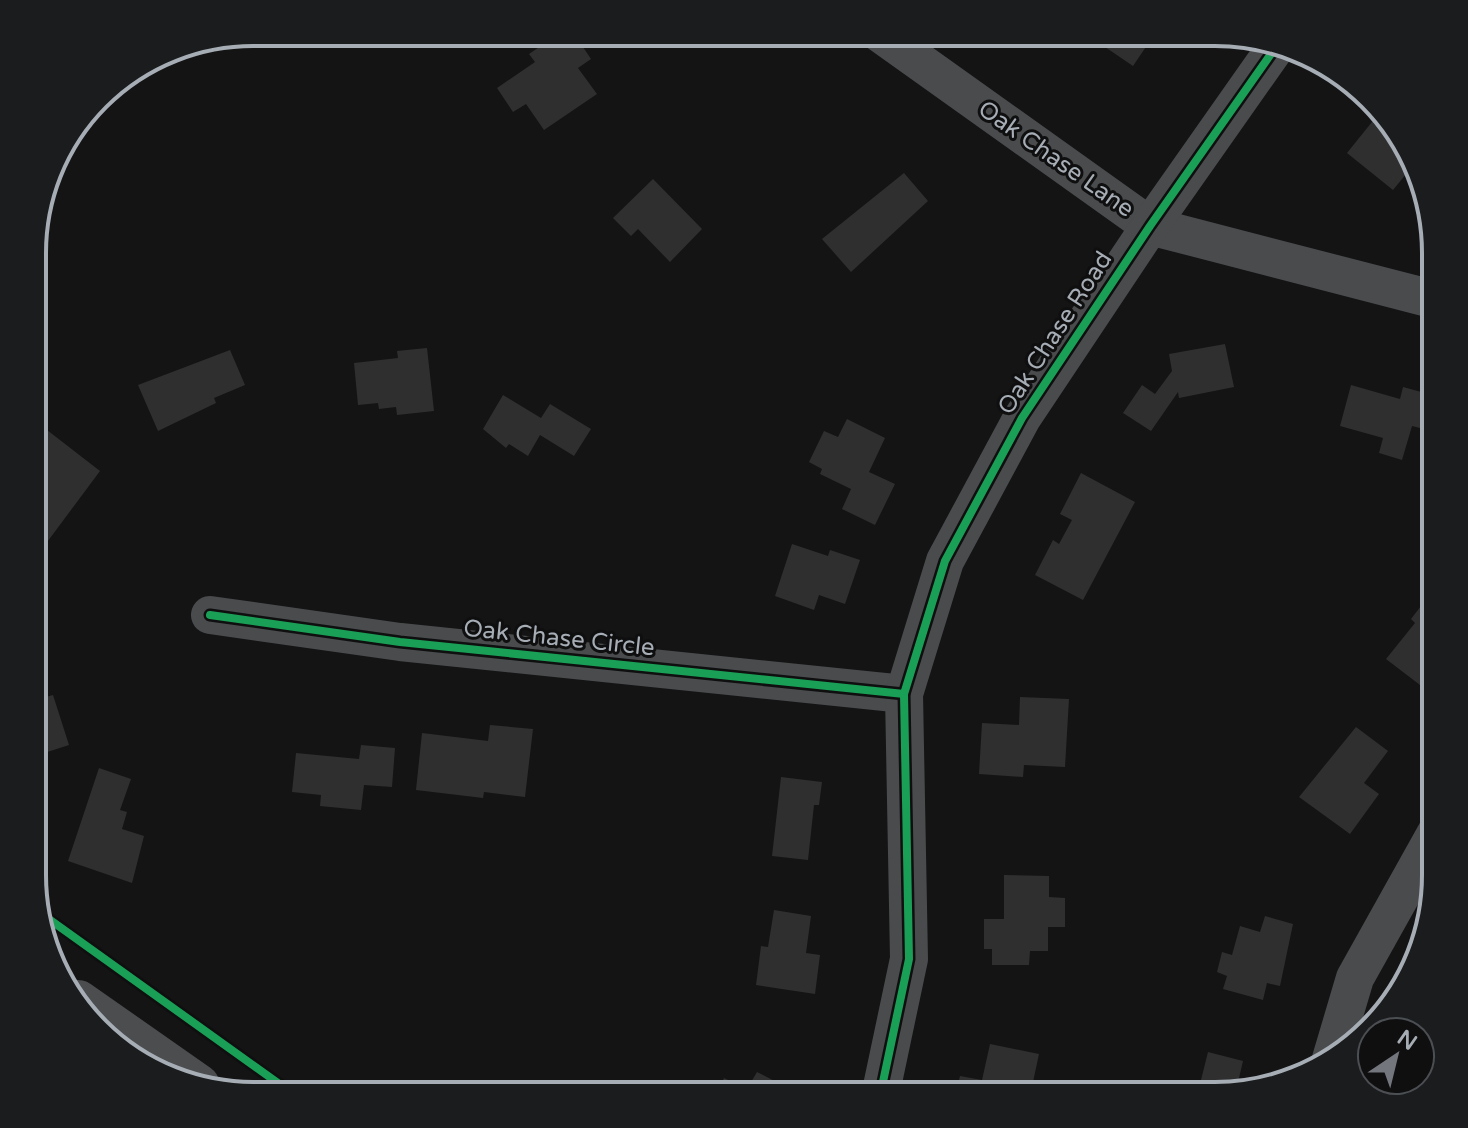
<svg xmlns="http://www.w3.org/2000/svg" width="1468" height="1128" font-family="'Varela Round',sans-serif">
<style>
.building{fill:#2f2f30}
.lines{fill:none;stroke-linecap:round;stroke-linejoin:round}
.minor{stroke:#494b4d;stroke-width:38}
.major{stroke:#4b4d4f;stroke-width:44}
.cycleway-casing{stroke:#0f0f10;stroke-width:13}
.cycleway{stroke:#1a9f57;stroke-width:8}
.labels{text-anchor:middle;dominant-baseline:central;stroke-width:6;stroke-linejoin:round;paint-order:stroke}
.street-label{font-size:24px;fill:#a6adb5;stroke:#0f0f10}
.rim{fill:none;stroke:#a6adb5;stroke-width:4}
</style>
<rect width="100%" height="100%" fill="#141415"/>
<g class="building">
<polygon points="561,32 573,32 591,59 578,68 597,94 544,130 526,104 513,112 497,88 535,62 529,54"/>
<polygon points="1083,32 1156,32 1133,66"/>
<polygon points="118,81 76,141 68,135 108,87"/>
<polygon points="1380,112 1415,163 1393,190 1347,153"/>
<polygon points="904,173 928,201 851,272 822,239"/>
<polygon points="653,179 702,229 670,262 638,229 631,236 613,218"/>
<polygon points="1225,344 1234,387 1179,398 1178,392 1151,431 1123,413 1142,385 1155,394 1172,371 1169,354"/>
<polygon points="427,348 434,411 397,415 396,407 379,409 378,403 358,405 354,363 398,358 397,351"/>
<polygon points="230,350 245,385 214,398 216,403 158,431 138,385"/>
<polygon points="1351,385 1400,399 1403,387 1436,396 1436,432 1412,426 1402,460 1379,453 1383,438 1340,426"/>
<polygon points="503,395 541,418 550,404 591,429 574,456 540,435 528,456 509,444 506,448 483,429"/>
<polygon points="847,419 885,438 869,472 895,484 875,525 842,509 851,489 820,474 822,469 809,462 824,431 838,437"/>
<polygon points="47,430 100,471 36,557 33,448"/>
<polygon points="1081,473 1135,502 1083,600 1035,575 1053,540 1059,544 1072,520 1060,514"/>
<polygon points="792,544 828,556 830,550 860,560 845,604 819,595 814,610 775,596"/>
<polygon points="1431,593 1436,597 1436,671 1433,669 1420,685 1386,659 1415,623 1411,619"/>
<polygon points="33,674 42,698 53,695 69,745 35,756"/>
<polygon points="1020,697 1069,699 1065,767 1024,765 1023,777 979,774 982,723 1019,725"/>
<polygon points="490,725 533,729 525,797 484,792 483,798 416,790 422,733 488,741"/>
<polygon points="1356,727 1388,751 1364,783 1379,794 1350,834 1299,797"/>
<polygon points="361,745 395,748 392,787 364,785 361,810 320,806 321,795 292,792 296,753 359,759"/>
<polygon points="99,768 131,779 120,810 127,812 122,829 144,836 132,883 68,861"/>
<polygon points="781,777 822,782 819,805 814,805 808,860 772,856"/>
<polygon points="1004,875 1049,876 1049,897 1065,898 1065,927 1048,927 1048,951 1030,951 1029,965 992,965 992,949 984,949 984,919 1004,919"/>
<polygon points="774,910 811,916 806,953 820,955 815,994 756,985 761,946 768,947"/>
<polygon points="1265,916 1293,924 1280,986 1267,983 1263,1000 1223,989 1227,976 1217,972 1222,952 1232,955 1240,926 1260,932"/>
<polygon points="990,1044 1039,1054 1030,1096 955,1096 960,1076 982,1080"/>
<polygon points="1208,1052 1243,1061 1236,1091 1197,1096"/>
<polygon points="757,1072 788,1088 784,1096 715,1096 724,1078 747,1089"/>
</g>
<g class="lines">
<g class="minor">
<polyline points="878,32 1150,226 1436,300"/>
<polyline points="210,615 400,642 904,694"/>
<polyline points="1331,1059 1355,978 1436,833"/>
<polyline points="880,1096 909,959 904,694 945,561 1022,418 1150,226 1278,44"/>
</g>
<polyline class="major" points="78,1002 198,1086"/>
<g class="cycleway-casing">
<g id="cycleway">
<polyline points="210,615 400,642 904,694"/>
<polyline points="39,912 296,1096"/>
<polyline points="880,1096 909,959 904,694 945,561 1022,418 1150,226 1278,44"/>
</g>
</g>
<use href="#cycleway" class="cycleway"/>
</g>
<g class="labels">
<g class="street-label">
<text transform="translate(1056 159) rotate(35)">Oak Chase Lane</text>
<text transform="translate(1055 333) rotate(-57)">Oak Chase Road</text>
<text transform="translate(559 638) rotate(6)">Oak Chase Circle</text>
</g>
</g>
<path d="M0 0H1468V1128H0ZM253 46H1215A207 207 0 0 1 1422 253V875A207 207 0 0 1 1215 1082H253A207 207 0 0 1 46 875V253A207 207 0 0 1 253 46Z" fill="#1b1c1d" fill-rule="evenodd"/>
<path class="rim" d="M253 46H1215A207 207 0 0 1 1422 253V875A207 207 0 0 1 1215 1082H253A207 207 0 0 1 46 875V253A207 207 0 0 1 253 46Z"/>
<g transform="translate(1396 1056) rotate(35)"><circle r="38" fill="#0f0f10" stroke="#4b4e52" stroke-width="2"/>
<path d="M0-6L14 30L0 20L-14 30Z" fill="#73777d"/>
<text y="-12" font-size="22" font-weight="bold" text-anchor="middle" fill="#a6adb5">N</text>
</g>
</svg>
